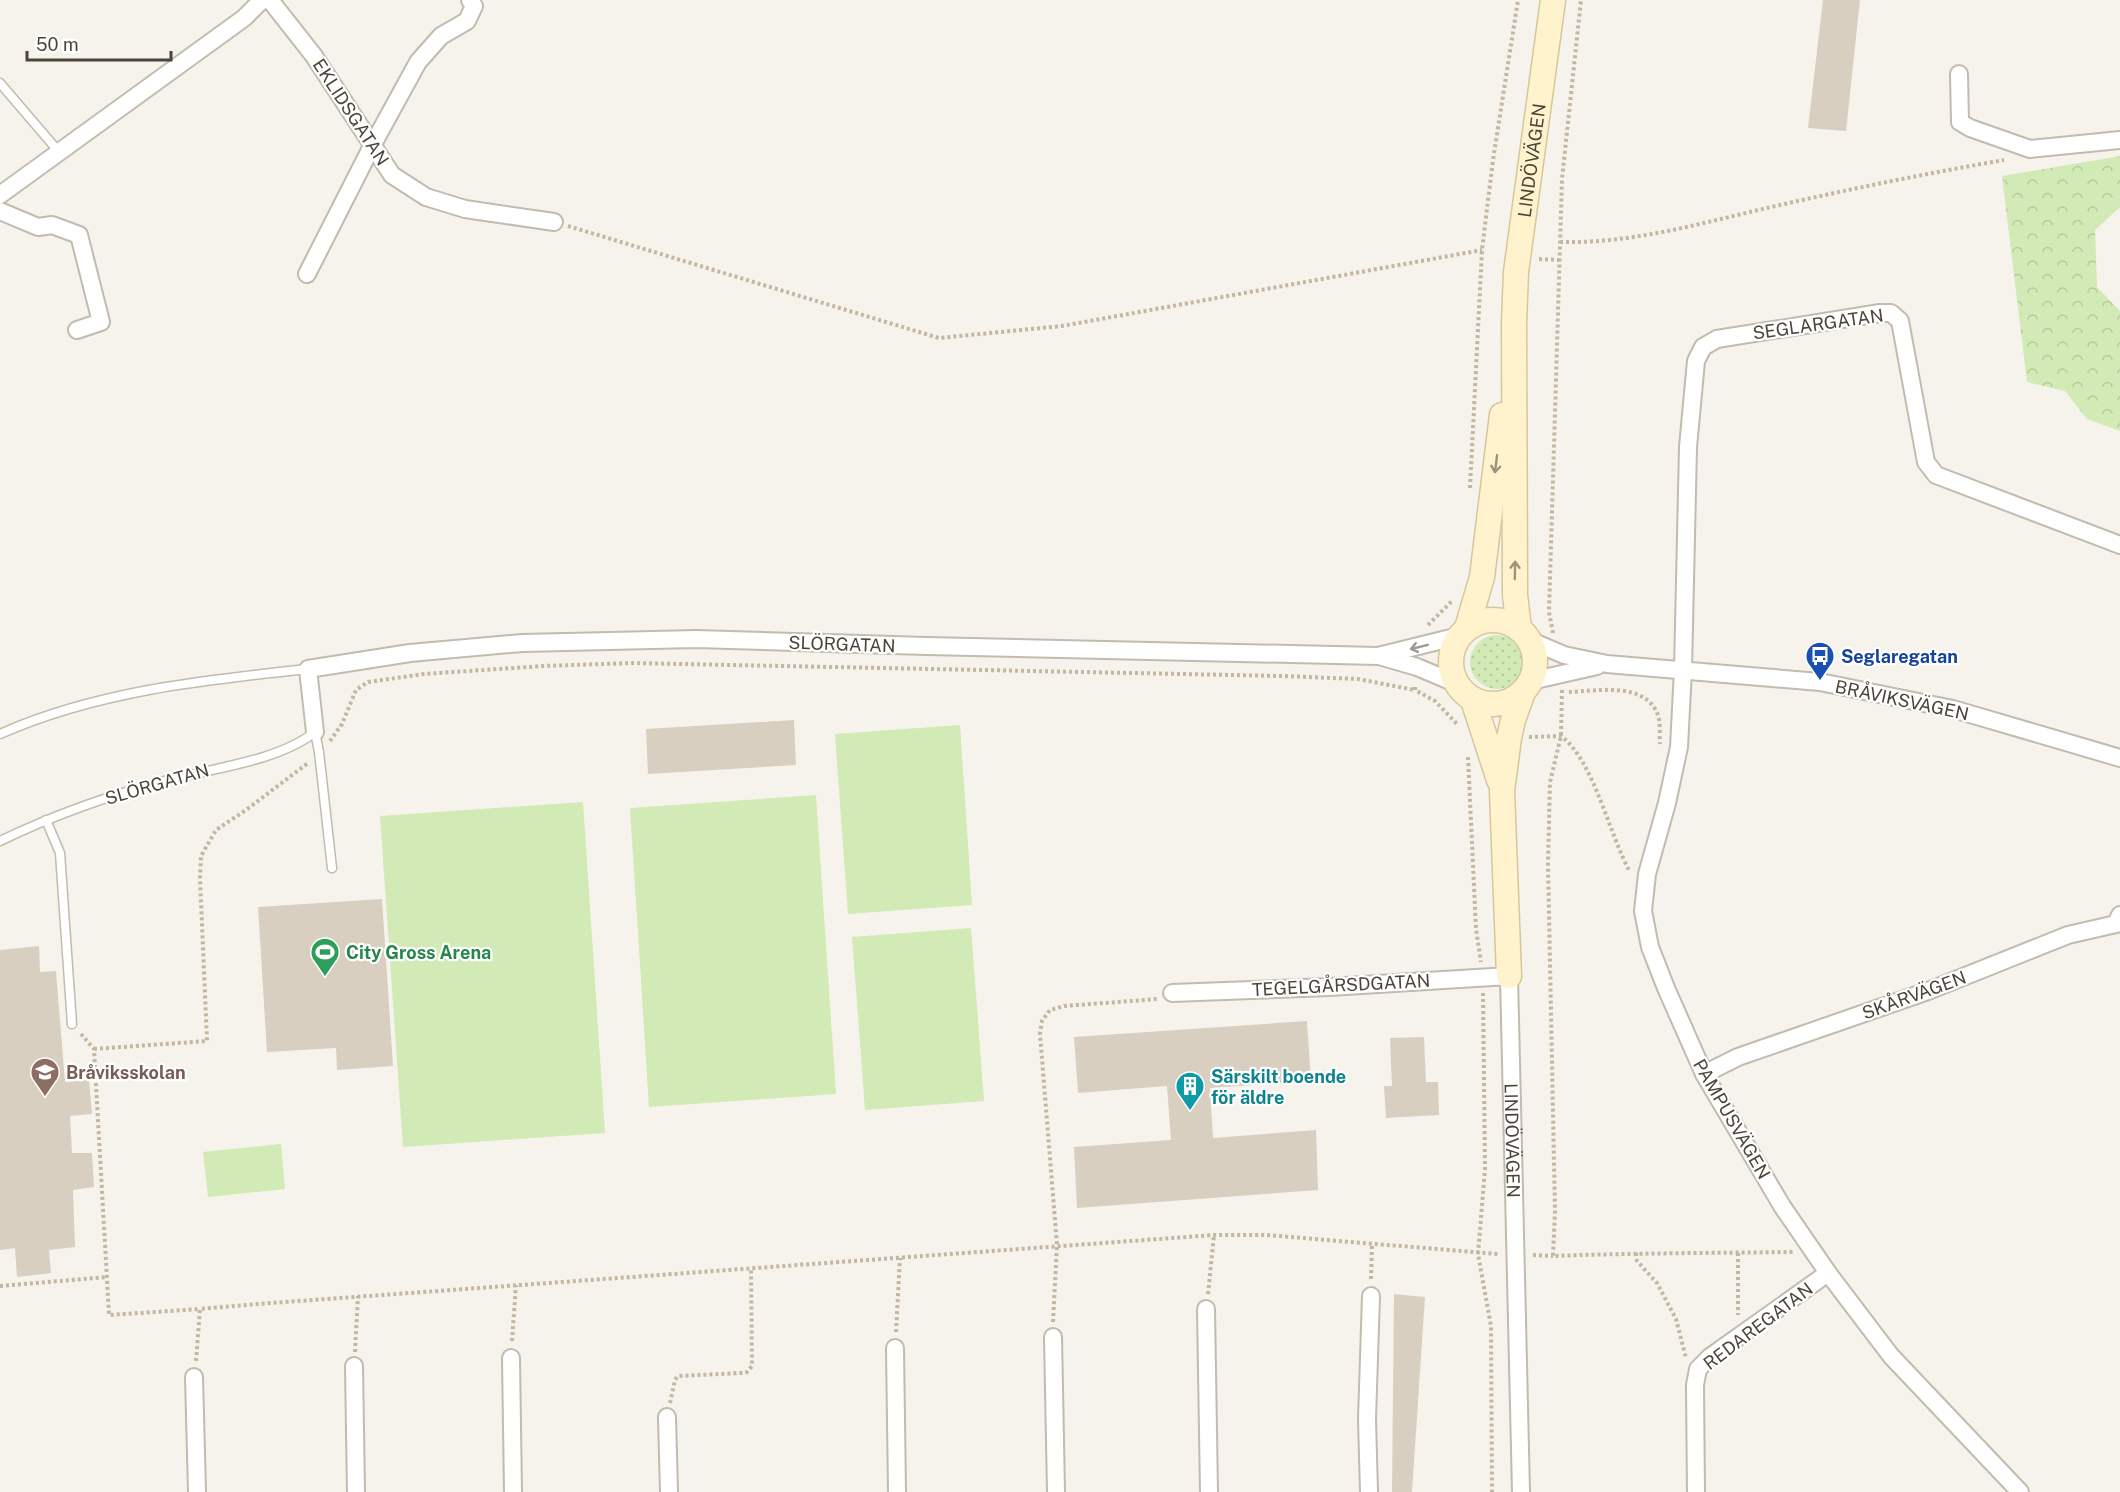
<svg xmlns="http://www.w3.org/2000/svg" width="2120" height="1492" font-family="'Public Sans',sans-serif">
<style>
.grass{fill:url(#grass-dots)}
.forest{fill:url(#forest-crowns)}
.garden{fill:#d2eab5}
.building{fill:#d8cfc1}
.lines{fill:none;stroke-linecap:round;stroke-linejoin:round}
.lane-casing{stroke:#c2bbae;stroke-width:11}
.street-casing{stroke:#c2bbae;stroke-width:20}
.secondary-casing{stroke:#d6c79b;stroke-width:27}
.path{stroke:#c4b79f;stroke-width:4;stroke-dasharray:3 3;stroke-linecap:butt}
.lane{stroke:#fff;stroke-width:8}
.street{stroke:#fff;stroke-width:16}
.secondary{stroke:#fff3cd;stroke-width:24}
.oneway{stroke:#9c937c}
.oneway2{stroke:#9c9892}
.labels{text-anchor:middle;dominant-baseline:central;stroke-width:4.5;stroke-linejoin:round;paint-order:stroke}
.street-label{font-size:18px;fill:#4b4439;stroke:#fff}
.transit-label{font-size:18px;font-weight:bold;fill:#164399;stroke:#fff;text-anchor:start}
.leisure-label{font-size:18px;font-weight:bold;fill:#27864d;stroke:#fff;text-anchor:start}
.education-label{font-size:18px;font-weight:bold;fill:#785e54;stroke:#fff;text-anchor:start}
.culture-label{font-size:18px;font-weight:bold;fill:#0d838f;stroke:#fff;text-anchor:start}
</style>
<defs>
<pattern id="grass-dots" width="8" height="8" patternUnits="userSpaceOnUse" patternTransform="scale(1.5)"><rect width="8" height="8" fill="#d2eab5"/><path d="M2 2h.1M6 6h.1" fill="none" stroke="#b6ca9c" stroke-width="1.8" stroke-linecap="round"/></pattern>
<pattern id="forest-crowns" width="20" height="18" patternUnits="userSpaceOnUse" patternTransform="scale(1.5)"><rect width="20" height="18" fill="#d2eab5"/><path d="M2 6a3 3 0 1 1 6 0M12 15a3 3 0 1 1 6 0" fill="none" stroke="#b6ca9c"/></pattern>
</defs>
<rect width="100%" height="100%" fill="#f6f3ec"/>
<circle class="grass" cx="1497" cy="662" r="27"/>
<polygon class="forest" points="2120,156 2120,207 2095,230 2097,287 2120,311 2120,431 2087,419 2065,391 2027,382 2002,176"/>
<g class="garden">
<polygon points="960,725 972,905 848,914 835,734"/>
<polygon points="816,795 836,1094 649,1107 630,808"/>
<polygon points="583,802 605,1133 403,1147 380,816"/>
<polygon points="971,928 984,1101 865,1110 852,937"/>
<polygon points="281,1144 285,1189 208,1197 203,1152"/>
</g>
<g class="building">
<polygon points="1823,0 1860,0 1846,131 1808,128"/>
<polygon points="794,720 796,765 648,774 646,729"/>
<polygon points="382,899 393,1066 337,1070 336,1048 267,1052 258,907"/>
<polygon points="39,946 40,972 56,971 65,1082 89,1080 92,1114 70,1116 72,1153 92,1153 94,1187 73,1190 75,1247 49,1250 51,1273 17,1277 15,1248 0,1250 0,950"/>
<polygon points="1307,1021 1311,1081 1210,1088 1213,1138 1316,1130 1318,1190 1077,1208 1074,1147 1171,1140 1167,1086 1078,1093 1074,1037"/>
<polygon points="1424,1037 1426,1082 1438,1082 1439,1115 1386,1118 1384,1086 1392,1086 1390,1038"/>
<polygon points="1394,1294 1425,1297 1412,1492 1392,1492"/>
</g>
<g class="lines">
<g class="lane-casing">
<g id="lane">
<polyline points="0,83 59,152"/>
<path d="M 0,734 C 97,691 204,680 308,669"/>
<polyline points="46,820 60,853 72,1024"/>
<path d="M 0,841 C 54,815 110,795 168,780 C 214,768 278,761 315,732 L 319,752 L 332,868"/>
</g>
</g>
<g class="street-casing">
<g id="street">
<polyline points="270,0 314,56 392,175 426,197 465,209 554,222"/>
<polyline points="1959,74 1960,122 1970,128 2030,149 2120,140"/>
<polyline points="0,195 244,18 262,0"/>
<polyline points="0,211 38,227 52,225 79,235 101,322 77,330"/>
<polyline points="307,274 372,146 418,62 441,36 467,21 474,6 470,0"/>
<polyline points="1529,640 1564,655 1607,664 1820,682 1953,709 2120,758"/>
<polyline points="1379,656 1417,667 1455,683"/>
<polyline points="1531,681 1597,666"/>
<polyline points="315,732 308,669 410,653 522,643 696,639 926,646 1378,656 1459,636"/>
<path id="s1" d="M 1172,993 L 1329,987 L 1509,976 L 1521,1492"/>
<polyline points="1704,1074 1738,1057 1928,991 2068,935 2116,924 2120,915"/>
<polyline points="1206,1309 1209,1492"/>
<polyline points="1053,1337 1056,1492"/>
<polyline points="895,1348 897,1492"/>
<polyline points="511,1358 513,1492"/>
<polyline points="354,1366 356,1492"/>
<polyline points="194,1377 197,1492"/>
<polyline points="667,1417 669,1492"/>
<polyline points="1369,1492 1367,1419 1371,1296"/>
<polyline points="1696,1492 1695,1385 1698,1369 1710,1357 1828,1273"/>
<polyline points="2020,1492 1891,1356 1828,1273 1782,1206 1704,1074 1666,988 1650,947 1643,911 1647,874 1667,803 1679,747 1683,670 1688,447 1696,361 1703,347 1717,339 1880,313 1891,313 1900,321 1926,462 1936,475 2120,545"/>
</g>
</g>
<g class="secondary-casing">
<g id="secondary">
<circle cx="1493" cy="662" r="42"/>
<polyline points="1467,628 1482,577 1502,415"/>
<path id="s2" d="M 1519,629 L 1515,595 L 1514,323 L 1516,272 L 1553,0"/>
<polyline points="1473,700 1499,780"/>
<polyline points="1509,976 1502,791 1509,738 1513,720 1523,692"/>
</g>
</g>
<g class="path">
<polyline points="568,226 939,338 1062,326 1482,250"/>
<path d="M 1560,242 C 1635,244 1708,221 1780,205 C 1855,188 1929,173 2004,160"/>
<polyline points="1539,259 1559,260"/>
<polyline points="1470,488 1482,250 1493,160 1518,0"/>
<polyline points="1428,625 1452,601"/>
<polyline points="1553,633 1549,612 1562,179 1581,0"/>
<polyline points="1415,687 1415,690 1435,701 1458,725"/>
<path d="M 1562,690 L 1561,736 L 1550,782 L 1548,864 L 1555,1211 L 1553,1256 C 1633,1253 1714,1253 1794,1252"/>
<path d="M 1569,692 C 1597,691 1645,681 1658,715 C 1661,724 1659,735 1660,744"/>
<path d="M 1529,737 L 1561,736 C 1594,761 1609,834 1630,872"/>
<polyline points="330,741 342,724 356,690 368,682 424,674 543,666 632,663 1282,676 1358,679 1415,690"/>
<polyline points="1468,757 1476,929 1481,962"/>
<polyline points="1483,993 1485,1169 1478,1254 1491,1326 1492,1492"/>
<polyline points="81,1034 94,1049 109,1315 200,1309"/>
<polyline points="94,1049 207,1041 200,878 201,856 216,830 246,810 308,763"/>
<polyline points="1636,1253 1637,1261 1657,1283 1676,1319 1686,1358"/>
<polyline points="1738,1253 1738,1315"/>
<polyline points="1533,1255 1553,1256"/>
<polyline points="1371,1279 1372,1244"/>
<polyline points="0,1286 107,1277"/>
<polyline points="1208,1294 1214,1235"/>
<polyline points="1053,1322 1057,1245 1040,1034 1042,1021 1050,1010 1064,1006 1158,999"/>
<polyline points="896,1332 900,1258"/>
<polyline points="512,1341 516,1285"/>
<polyline points="355,1352 358,1296"/>
<polyline points="196,1361 200,1309 257,1304 1214,1235 1266,1235 1498,1254"/>
<polyline points="670,1403 675,1380 678,1376 741,1373 747,1372 752,1366 751,1268"/>
</g>
<use href="#lane" class="lane"/>
<use href="#street" class="street"/>
<use href="#secondary" class="secondary"/>
</g>
<defs><path id="oneway-shaft" d="M-6 0H5M1.5-3L5.5 0L1.5 3" fill="none" stroke-width="1.6" stroke-linecap="round" stroke-linejoin="round" transform="scale(1.5)"/></defs>
<g class="oneway">
<use href="#oneway-shaft" transform="translate(1496 464) rotate(97)"/>
<use href="#oneway-shaft" transform="translate(1515 570) rotate(-89)"/>
</g>
<use class="oneway2" href="#oneway-shaft" transform="translate(1419 647) rotate(166)"/>
<defs>
<g id="bus-pin" transform="scale(1.5)"><path d="M0 17L-7.5 6A9.5 9.5 0 1 1 7.5 6Z" fill="#1a4fb4" stroke="#fff"/><path d="M-5-6H5V4H4V6H2V4H-2V6H-4V4H-5ZM-3.5-4V0h7V-4ZM-3.5 1.2v1.5H-2V1.2ZM2 1.2v1.5H3.5V1.2Z" fill="#fff"/></g>
<g id="stadium-pin" transform="scale(1.5)"><path d="M0 17L-7.5 6A9.5 9.5 0 1 1 7.5 6Z" fill="#2e9e5b" stroke="#fff"/><path d="M0-5a6.5 5 0 1 0 0 10a6.5 5 0 1 0 0-10ZM-3.5-1.8h7v3.6h-7Z" fill="#fff"/></g>
<g id="school-pin" transform="scale(1.5)"><path d="M0 17L-7.5 6A9.5 9.5 0 1 1 7.5 6Z" fill="#8d6e63" stroke="#fff"/><path d="M0-5L7-2L0 1L-7-2ZM-4 1L0 2.5L4 1V4Q0 6-4 4Z" fill="#fff"/></g>
<g id="building-pin" transform="scale(1.5)"><path d="M0 17L-7.5 6A9.5 9.5 0 1 1 7.5 6Z" fill="#0f9aa8" stroke="#fff"/><path d="M-4-6H4V6H1V3H-1V6H-4ZM-2.5-4.3h1.7v1.8h-1.7ZM.8-4.3h1.7v1.8H.8ZM-2.5-1h1.7V.8h-1.7ZM.8-1h1.7V.8H.8Z" fill="#fff"/></g>
</defs>
<g fill-rule="evenodd">
<use href="#bus-pin" x="1820" y="656"/>
<use href="#stadium-pin" x="325" y="952"/>
<use href="#school-pin" x="45" y="1072"/>
<use href="#building-pin" x="1190" y="1086"/>
</g>
<g class="labels">
<g class="street-label">
<text transform="translate(351 112) rotate(57)">EKLIDSGATAN</text>
<text stroke="none"><textPath href="#s2" startOffset="470">LINDÖVÄGEN</textPath></text>
<text transform="translate(1818 324) rotate(-8)">SEGLARGATAN</text>
<text transform="translate(842 644) rotate(2)">SLÖRGATAN</text>
<text transform="translate(1902 700) rotate(12)">BRÅVIKSVÄGEN</text>
<text transform="translate(157 784) rotate(-16)">SLÖRGATAN</text>
<text transform="translate(1341 985) rotate(-3)">TEGELGÅRSDGATAN</text>
<text transform="translate(1914 995) rotate(-20)">SKÅRVÄGEN</text>
<text transform="translate(1732 1119) rotate(60)">PAMPUSVÄGEN</text>
<text stroke="none"><textPath href="#s1" startOffset="502">LINDÖVÄGEN</textPath></text>
<text transform="translate(1758 1326) rotate(-37)">REDAREGATAN</text>
</g>
<g class="transit-label">
<text x="1841" y="656">Seglaregatan</text>
</g>
<g class="leisure-label">
<text x="346" y="952">City Gross Arena</text>
</g>
<g class="education-label">
<text x="66" y="1072">Bråviksskolan</text>
</g>
<g class="culture-label">
<text x="1211" y="1076">Särskilt boende<tspan x="1211" dy="21">för äldre</tspan></text>
</g>
</g>
<path d="M27 51v9h144v-9" fill="none" stroke="#4b4439" stroke-width="3"/>
<text x="36" y="51" font-size="18" fill="#4b4439" stroke="#ffffff" stroke-width="4.5" paint-order="stroke">50 m</text>
</svg>
